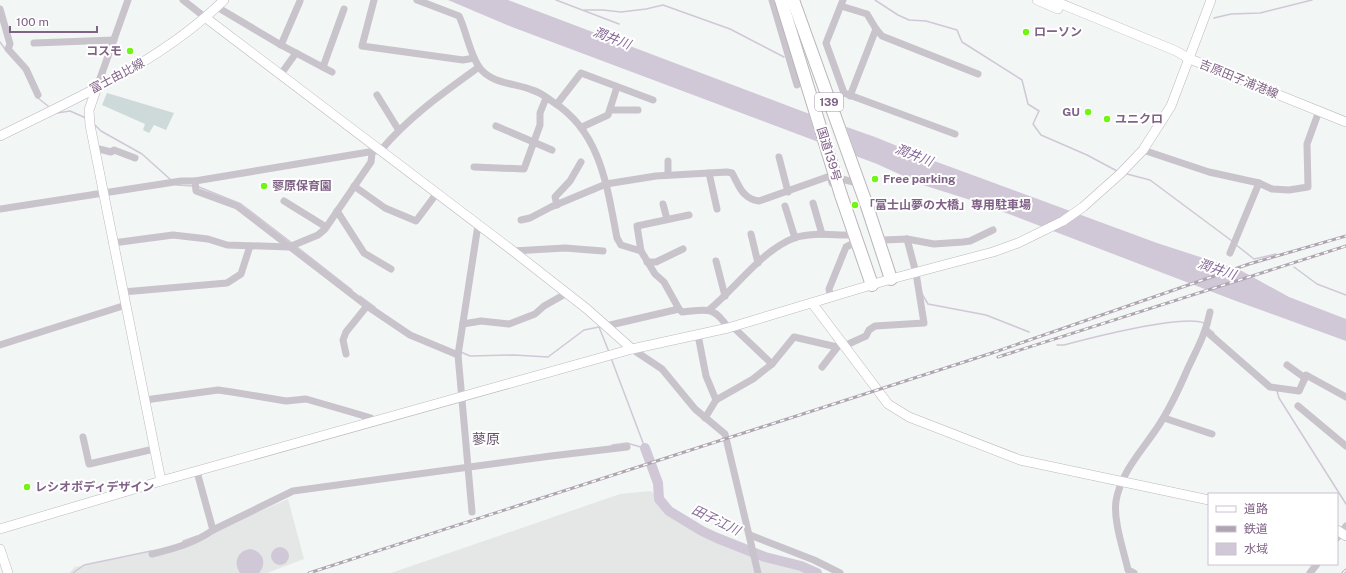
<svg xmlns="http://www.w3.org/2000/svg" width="1346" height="573" font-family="'Public Sans','Noto Sans JP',sans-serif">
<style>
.built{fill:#e5e7e7}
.green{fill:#cedad9}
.water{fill:#d0c8d6}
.pier{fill:#f2f6f4}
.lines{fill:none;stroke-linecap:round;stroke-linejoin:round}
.stream{stroke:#d0c8d6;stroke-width:1.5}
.river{stroke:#d0c8d6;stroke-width:10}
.secondary-casing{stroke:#bfb7c1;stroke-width:10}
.highway-casing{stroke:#bbb5bc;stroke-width:14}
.street{stroke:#c9c3cb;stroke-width:7}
.secondary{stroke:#fff;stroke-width:9}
.highway{stroke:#fff;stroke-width:12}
.rail-casing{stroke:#afa5b1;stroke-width:3}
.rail{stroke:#fff;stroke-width:1.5;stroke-dasharray:4.5;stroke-linecap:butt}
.highway-bridge-casing{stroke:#bbb5bc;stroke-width:14;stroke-linecap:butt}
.highway-bridge{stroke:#fff;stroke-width:12}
.poi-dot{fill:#72f415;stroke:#fff;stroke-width:1.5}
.labels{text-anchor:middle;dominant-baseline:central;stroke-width:4;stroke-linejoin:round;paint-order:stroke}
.shield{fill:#fff;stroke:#a591aa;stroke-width:1}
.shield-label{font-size:11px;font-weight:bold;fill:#7f6286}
.poi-label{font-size:12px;font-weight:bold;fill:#7f6286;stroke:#fff;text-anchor:start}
.street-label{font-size:12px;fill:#7f6286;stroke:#fff}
.water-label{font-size:13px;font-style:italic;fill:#886c99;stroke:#fff}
.quarter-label{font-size:14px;fill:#65516b;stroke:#fff}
</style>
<rect width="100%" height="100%" fill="#f2f6f4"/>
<g class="built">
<polygon points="651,491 675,513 715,539 758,550 813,573 391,573 620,494"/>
<polygon points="288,499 304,559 267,573 69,573 75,567 179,546"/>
</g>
<polygon class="green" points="107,93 174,113 166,130 154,125 149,133 143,130 145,124 102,105"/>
<g class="water">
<polygon points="448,0 508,0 807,113 875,137 937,162 1157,243 1240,270 1289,297 1346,319 1346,341 1236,301 980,203 923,185 877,164 512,27"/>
<circle cx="280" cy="556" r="9"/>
<path d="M 250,549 C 262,551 268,563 259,573 L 240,573 C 233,563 237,551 250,549 Z"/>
</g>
<polygon class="pier" points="808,111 845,124 857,158 818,144"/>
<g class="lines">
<g class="stream">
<polyline points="556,0 619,24"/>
<polyline points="875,0 898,15 909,20 926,21 957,30 962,42 1022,80 1028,104 1039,111 1033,124 1041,135 1087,155 1117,171"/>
<polyline points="584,10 603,10 621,12 646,9 663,5 730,29 784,57"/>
<polyline points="1214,18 1231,14 1260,13 1312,0"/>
<polyline points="0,42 5,49"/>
<polyline points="38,98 48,106"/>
<polyline points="57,113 70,111 86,118"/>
<polyline points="94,124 101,131 142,154 171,180"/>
<polyline points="1127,174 1150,180 1232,241"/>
<polyline points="911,184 913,178"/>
<polyline points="177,185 193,186"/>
<polyline points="199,187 241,204 292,243"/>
<polyline points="1235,244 1254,259 1276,254"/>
<polyline points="297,247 352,290"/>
<polyline points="1294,267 1317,284 1346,295"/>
<polyline points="922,294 928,304 986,315 1029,332"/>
<polyline points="360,296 375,307"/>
<polyline points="1208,328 1214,333"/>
<path d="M 1057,345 L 1064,345 C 1090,338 1183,314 1204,323"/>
<polyline points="461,352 470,356 514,355 548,357 584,330 599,327 609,352"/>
<polyline points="611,358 645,448"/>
<polyline points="1277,391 1279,398 1346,504"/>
<polyline points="612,445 627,443 644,448"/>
<polyline points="183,541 197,536"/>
<polyline points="73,573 84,565 151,551"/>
</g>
<polyline class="river" points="645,448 658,483 659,499 669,511 702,531 717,538 765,557 801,566 817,573"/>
<g class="secondary-casing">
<g id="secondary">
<polyline points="1037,0 1058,9"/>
<polyline points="1052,0 1176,51 1190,59 1346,122"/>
<polyline points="206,18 513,251 587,309 632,349"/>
<polyline points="97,87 89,110 90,125 161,481"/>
<path d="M 0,136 C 78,97 161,62 224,0"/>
<polyline points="812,303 888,404 909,417 1020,460 1209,500"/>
<polyline points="0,529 161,481 632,349 728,328 891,279 993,252 1018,243 1063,221 1083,207 1120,174 1143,150 1171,106 1211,0"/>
<polyline points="1337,530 1346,536"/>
<polyline points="0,549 8,573"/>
</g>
</g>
<g class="highway-casing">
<g id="highway">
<polyline points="841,195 872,285"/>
<polyline points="866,203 891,279"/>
</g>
</g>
<g class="street">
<polyline points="183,0 206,18"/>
<polyline points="374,0 362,46 463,60 474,58"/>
<path d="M 417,0 L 459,16 C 467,33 469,52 479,67 C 491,84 515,83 532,90 C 540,92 546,97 553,102 C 601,132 607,187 617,238 L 621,245 L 641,251"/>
<polyline points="772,0 797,85"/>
<polyline points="843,0 826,43 844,93 955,134"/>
<polyline points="841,6 867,14 876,29 882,36 978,74"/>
<polyline points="217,7 281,45 332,72"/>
<polyline points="0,9 10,44 8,49 26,69 38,95"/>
<polyline points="34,43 114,40"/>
<polyline points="281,45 300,1"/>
<polyline points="323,67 344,9"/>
<polyline points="281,74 296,53"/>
<polyline points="97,87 128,0"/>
<polyline points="377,95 398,129"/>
<polyline points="850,96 876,29"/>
<polyline points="557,104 581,73 653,100"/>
<polyline points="610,110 638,110"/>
<polyline points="496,126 552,150"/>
<polyline points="582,127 608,115 617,87"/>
<polyline points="95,148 111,152 114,150 135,158"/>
<polyline points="1143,150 1209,172 1259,183 1272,189 1289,190 1308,187 1307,144 1319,111"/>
<polyline points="779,157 788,192"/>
<polyline points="668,161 668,175"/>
<polyline points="474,167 524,169 540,125 540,113 546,98"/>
<polyline points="709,173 717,209"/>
<polyline points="834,177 861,184"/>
<polyline points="195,181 196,191 237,206 367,306 346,332 343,340 346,354"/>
<polyline points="354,186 385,208 416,221 437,193"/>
<polyline points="284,201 326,227"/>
<polyline points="813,203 822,234"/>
<polyline points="663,204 667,219"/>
<polyline points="557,205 555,197 570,181 581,162"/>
<polyline points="785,206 795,238"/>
<path d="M 0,209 L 181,181 L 195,181 L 381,150 C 410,116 443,93 479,67"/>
<polyline points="337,211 364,253 391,269"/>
<path d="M 521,220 L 530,218 L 551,207 L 606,184 L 656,176 L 727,172 L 732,173 C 739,185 742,199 759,201 L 830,176 L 832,183"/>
<polyline points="751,234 758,263"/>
<polyline points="884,240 907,239 934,244 963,242 970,241 993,230"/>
<polyline points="113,243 173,235 208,239 227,245 289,247 318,235 325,229 371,162 372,153"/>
<polyline points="513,251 565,248 603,251"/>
<polyline points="1230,253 1259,183"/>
<polyline points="716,261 725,296"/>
<polyline points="647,262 656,262 683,249"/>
<polyline points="123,292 227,283 241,274 250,246"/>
<polyline points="831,298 829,289 846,247 852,244"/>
<polyline points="367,306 410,335 458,355"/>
<polyline points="679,309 664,282 655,274 641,251 637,226 689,215"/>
<path d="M 710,309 C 737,287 761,251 794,238 C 811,232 832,235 849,235"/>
<polyline points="463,324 481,321 509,324 535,314 544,306 567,293"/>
<path d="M 606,326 L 679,309 L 682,312 C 706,310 714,305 728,328"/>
<polyline points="732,326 772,364"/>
<polyline points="1206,331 1270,387 1299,391 1305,378"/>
<polyline points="698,335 706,376 716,400"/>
<polyline points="0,345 126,305"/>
<polyline points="844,346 866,336 869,330 875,326 924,323 916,273 907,239"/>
<polyline points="632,349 662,369 695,409 725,434 758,573"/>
<polyline points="1287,365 1305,378 1306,375 1346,397"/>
<polyline points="822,367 839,345"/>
<polyline points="145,400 218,390 232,392 286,401 306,399 351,412 371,418 375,421"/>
<polyline points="1298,406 1346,446"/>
<polyline points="705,418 716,400 753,379 772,364 794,337 837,347"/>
<polyline points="1164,418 1212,434"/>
<polyline points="83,437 89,464 154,449"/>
<polyline points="472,512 458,355 478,225"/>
<polyline points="213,530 293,491 551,456 627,447"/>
<polyline points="750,535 814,560 840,573"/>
<polyline points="1337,538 1346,526"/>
<path d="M 152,554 C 173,549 195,543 213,530 L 197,472"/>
<path d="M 1134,573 L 1128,570 C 1124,551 1113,521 1116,501 C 1121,472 1141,452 1157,428 C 1170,409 1179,389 1188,368 C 1197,349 1206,333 1210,312"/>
<polyline points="1310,573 1317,564"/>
</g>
<use href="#secondary" class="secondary"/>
<use href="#highway" class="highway"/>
<g class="rail-casing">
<g id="rail">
<polyline points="998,357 1346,246"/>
<polyline points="309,573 992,353 1249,264 1346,236"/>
<polyline points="1343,573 1346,570"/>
</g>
</g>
<use href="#rail" class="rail"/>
<g class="highway-bridge-casing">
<g id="highway-bridge">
<polyline points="781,0 841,195"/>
<polyline points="793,0 866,203"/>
</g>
</g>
<use href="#highway-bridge" class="highway-bridge"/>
</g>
<g class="poi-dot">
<circle cx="1026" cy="32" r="4"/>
<circle cx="130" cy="51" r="4"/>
<circle cx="1088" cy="112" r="4"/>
<circle cx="1107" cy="119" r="4"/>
<circle cx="875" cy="179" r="4"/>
<circle cx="264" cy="186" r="4"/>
<circle cx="855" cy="205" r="4"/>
<circle cx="27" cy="487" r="4"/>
</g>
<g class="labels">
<rect class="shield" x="815" y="93" width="28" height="18" rx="3"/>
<g class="shield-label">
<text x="829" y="102">139</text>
</g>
<g class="poi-label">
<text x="1034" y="32">ローソン</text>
<text x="122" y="51" text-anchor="end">コスモ</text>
<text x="1080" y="112" text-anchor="end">GU</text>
<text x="1115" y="119">ユニクロ</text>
<text x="883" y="179">Free parking</text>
<text x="272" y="186">蓼原保育園</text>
<text x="863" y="205">「富士山夢の大橋」専用駐車場</text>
<text x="35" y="487">レシオボディデザイン</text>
</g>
<g class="street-label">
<text transform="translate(117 76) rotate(-28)">富士由比線</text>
<text transform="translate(1239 79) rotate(22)">吉原田子浦港線</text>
<text transform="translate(829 154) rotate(73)">国道139号</text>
</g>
<g class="water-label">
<text transform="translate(612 38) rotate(21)">潤井川</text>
<text transform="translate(914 155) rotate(21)">潤井川</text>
<text transform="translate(1217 269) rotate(19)">潤井川</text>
<text transform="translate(716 520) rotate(26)">田子江川</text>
</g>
<g class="quarter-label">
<text x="486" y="439">蓼原</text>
</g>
</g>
<rect x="1208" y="493" width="130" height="72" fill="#ffffff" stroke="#ccc0cf"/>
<rect x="1216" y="506" width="20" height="6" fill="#ffffff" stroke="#ccc0cf"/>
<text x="1244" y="513" font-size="12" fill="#7f6286">道路</text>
<rect x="1216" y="526" width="20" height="6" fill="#afa5b1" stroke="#ccc0cf"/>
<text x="1244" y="533" font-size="12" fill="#7f6286">鉄道</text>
<rect x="1216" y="543" width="20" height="12" fill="#d0c8d6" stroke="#ccc0cf"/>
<text x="1244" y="553" font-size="12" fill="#7f6286">水域</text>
<path d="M10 26v6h87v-6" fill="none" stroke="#7f6286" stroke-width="2"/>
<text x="16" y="26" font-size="12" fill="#7f6286" stroke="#ffffff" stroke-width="3" paint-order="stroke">100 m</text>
</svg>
